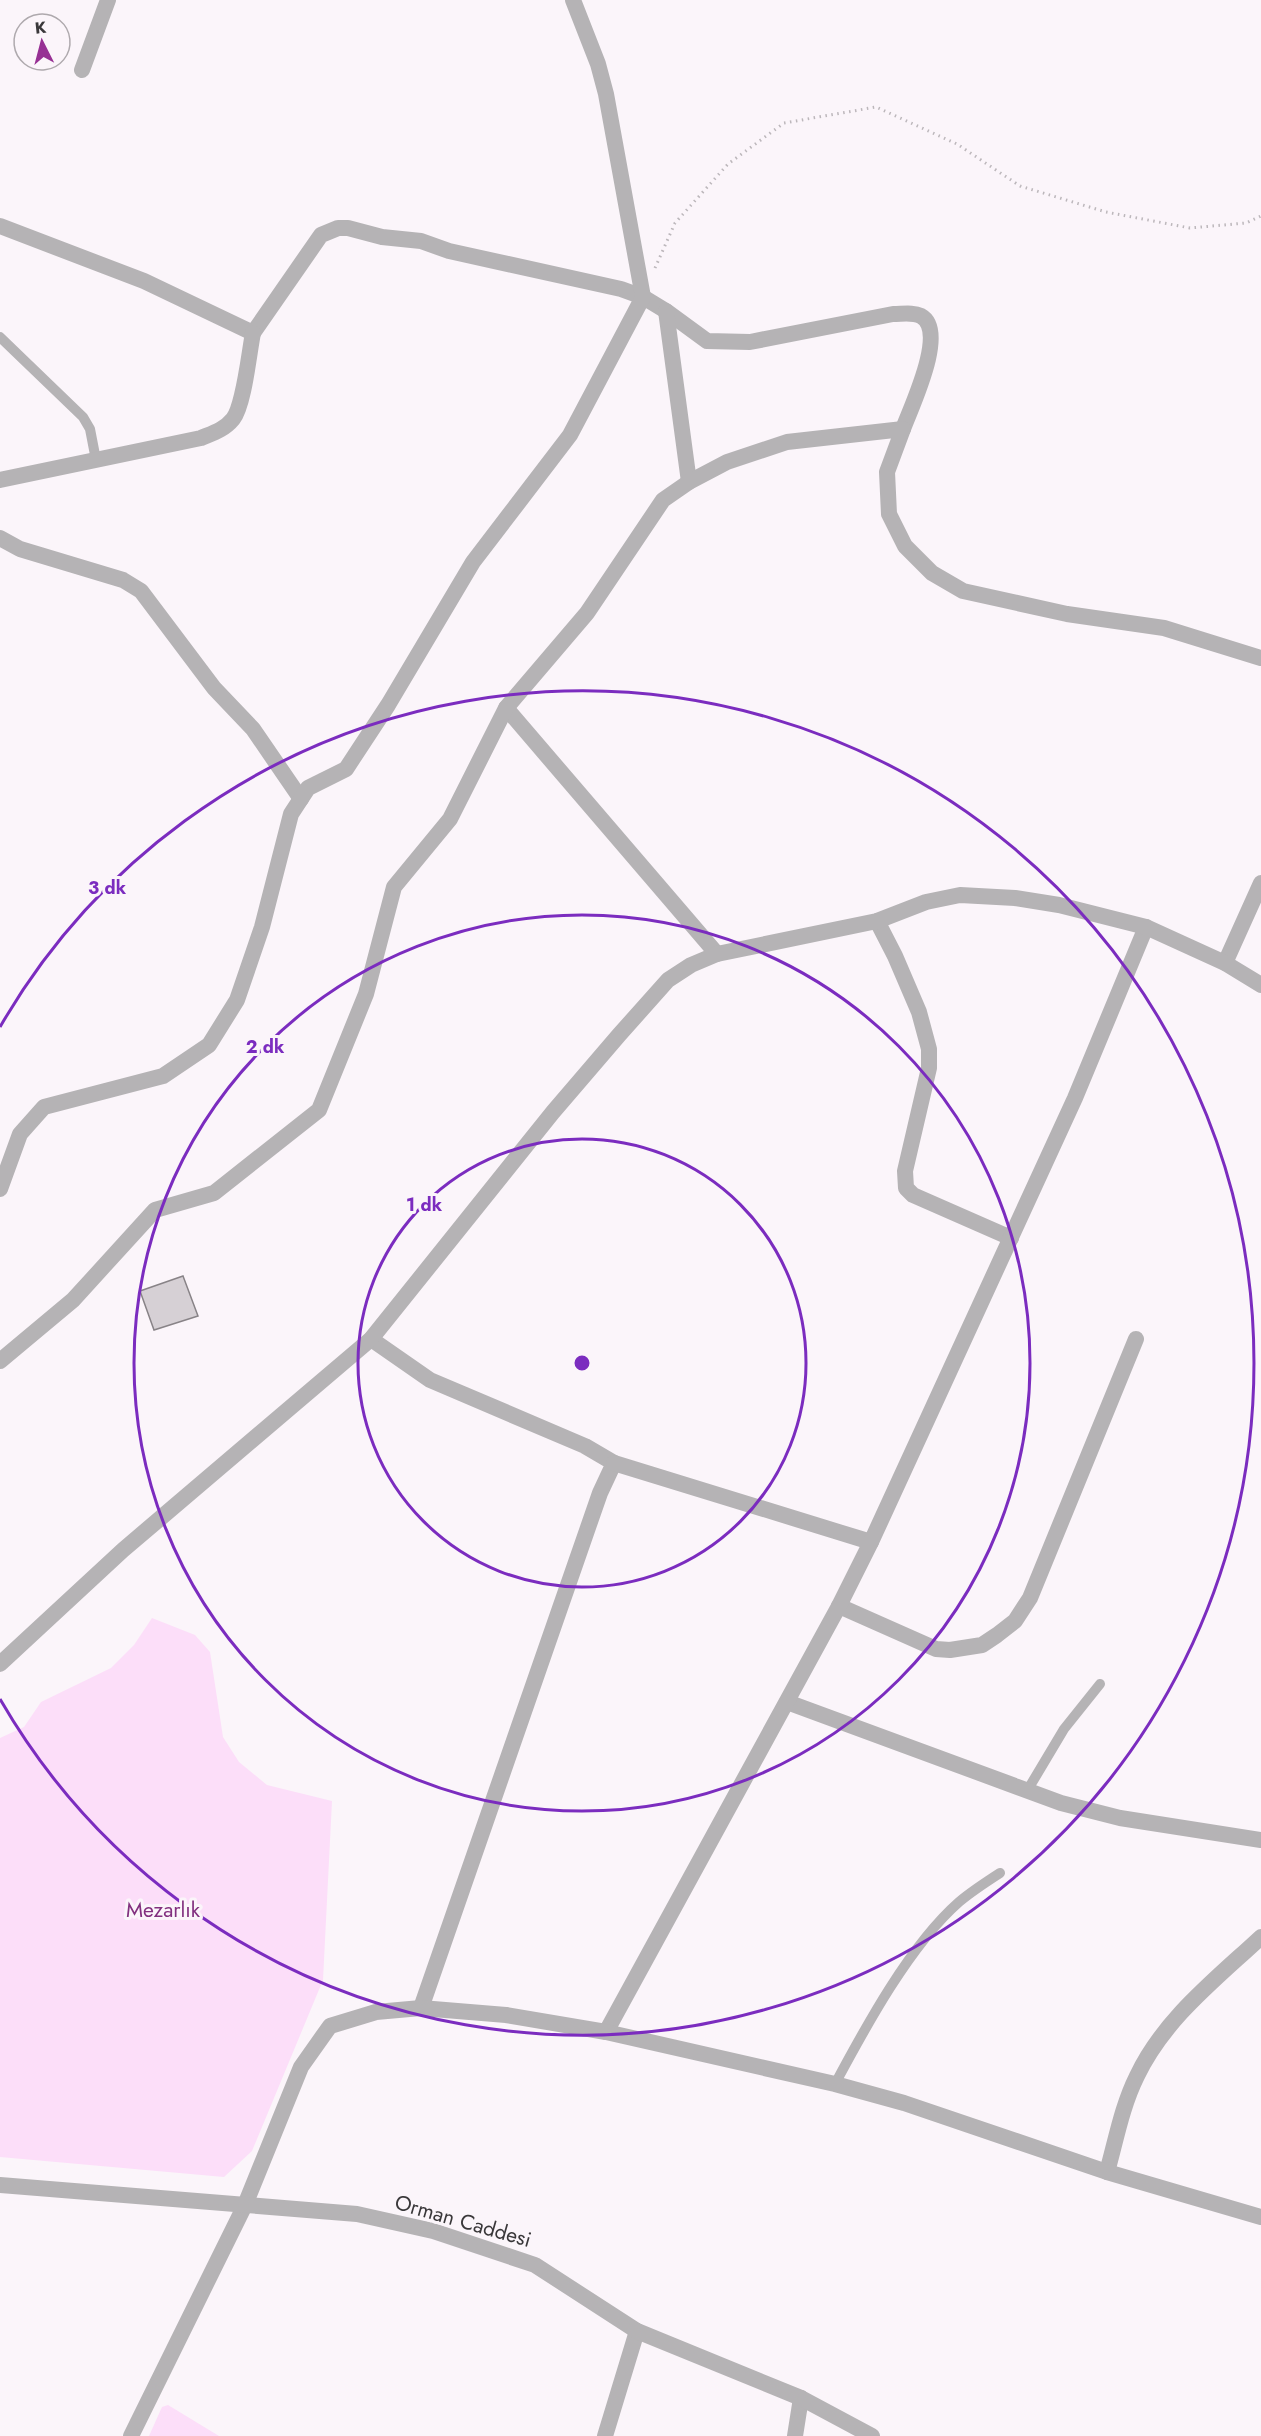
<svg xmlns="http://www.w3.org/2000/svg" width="1261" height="2436" font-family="Jost,sans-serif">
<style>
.green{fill:#fcdef9}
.building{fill:#d6d0d5;stroke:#888387;stroke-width:1.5}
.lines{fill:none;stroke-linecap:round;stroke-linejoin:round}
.path{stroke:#bcb7bb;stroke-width:3;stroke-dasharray:1.5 4.5;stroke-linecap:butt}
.service{stroke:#b5b3b5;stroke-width:10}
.minor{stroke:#b5b3b5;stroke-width:16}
.tertiary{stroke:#b5b3b5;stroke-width:16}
.ring{fill:none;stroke:#7b2cbf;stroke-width:3}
.labels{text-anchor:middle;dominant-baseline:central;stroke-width:6;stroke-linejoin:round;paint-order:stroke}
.park-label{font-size:21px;fill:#82307f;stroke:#fbf5fa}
.street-label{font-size:21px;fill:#3a383a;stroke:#fbf5fa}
.centre{fill:#7b2cbf;stroke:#fbf5fa;stroke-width:3}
.ring-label{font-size:18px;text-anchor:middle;font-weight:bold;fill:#7b2cbf;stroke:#fbf5fa;stroke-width:6;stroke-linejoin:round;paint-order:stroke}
</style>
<rect width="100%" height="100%" fill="#fbf5fa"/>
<g class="green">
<polygon points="152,1618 195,1635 210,1652 223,1737 239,1762 267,1785 332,1801 323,1980 252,2151 224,2177 0,2157 0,1738 24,1727 41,1702 111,1668 134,1645"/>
<polygon points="168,2405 219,2436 149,2436 162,2407"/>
</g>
<polygon class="building" points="183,1276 198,1316 154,1330 140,1291"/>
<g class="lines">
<polyline class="path" points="655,268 675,223 728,164 784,123 876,107 957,144 1020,186 1106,212 1190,228 1246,223 1261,216"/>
<g class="service">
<polyline points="0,337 83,417 90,429 96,460"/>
<polyline points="1027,1791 1064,1729 1100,1684"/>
<path d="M 835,2084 C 866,2026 910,1945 959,1902 C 972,1891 986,1882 1000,1873"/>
</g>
<g class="minor">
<polyline points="82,70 108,0"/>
<path d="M 0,226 L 144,281 L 253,333 L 321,235 L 338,228 L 348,228 L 382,237 L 421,241 L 449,251 L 621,289 L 643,297 L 666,311 L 707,341 L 750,342 L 893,314 C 903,314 913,312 921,316 C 948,331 911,407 903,429"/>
<polyline points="666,311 689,482"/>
<path d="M 0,480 L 201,438 C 213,433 224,430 233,419 C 244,405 249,353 253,333"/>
<polyline points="0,538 20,549 123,580 141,591 214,688 253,729 301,799"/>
<polyline points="506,708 717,954"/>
<polyline points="877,921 895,956 919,1012 929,1049 929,1068 905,1171 906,1188 913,1195 1011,1238"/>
<polyline points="1225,963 1261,883"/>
<polyline points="0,1189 20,1134 44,1107 163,1076 209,1045 237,1000 262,927 291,814 308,788 346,769 388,705 473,562 570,435 643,297 606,94 598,64 573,0"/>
<polyline points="371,1339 430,1380 585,1446 614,1463 600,1493 421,2008"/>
<polyline points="0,1361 73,1300 155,1210 214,1193 319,1110 366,994 394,887 450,819 506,708 587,613 663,500 689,482 727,462 787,442 903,429 887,472 889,514 905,546 932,573 963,591 1067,614 1164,628 1261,658"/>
<polyline points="614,1463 871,1542"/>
<polyline points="839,1606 936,1649 950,1650 982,1645 997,1635 1015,1621 1030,1598 1136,1339"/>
<polyline points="787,1702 1061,1803 1120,1818 1261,1840"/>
<polyline points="606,2032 839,1606 871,1542 1075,1098 1146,927"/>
<path d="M 1107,2172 C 1116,2140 1122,2106 1137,2076 C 1164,2019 1216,1979 1261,1937"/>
<polyline points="131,2436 245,2205 301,2067 330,2026 376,2012 421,2008 506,2015 606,2032 835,2084 904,2103 1107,2172 1261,2217"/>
<polyline points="605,2436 637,2331"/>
<polyline points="795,2436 801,2398"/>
</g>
<g class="tertiary">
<polyline points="0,1664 123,1550 371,1339 553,1112 619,1035 668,980 691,965 717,954 877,921 926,902 960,895 1015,898 1059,905 1146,927 1225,963 1261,985"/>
<polyline points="0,2185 357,2214 433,2231 535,2265 637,2331 801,2398 872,2436"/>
</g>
</g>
<g class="ring">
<circle cx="582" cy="1363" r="224"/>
<circle cx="582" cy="1363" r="448"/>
<path d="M0 1027A672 672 0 1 1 0 1699"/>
</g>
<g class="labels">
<g class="park-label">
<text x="163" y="1910">Mezarlık</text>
</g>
<g class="street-label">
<text transform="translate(463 2221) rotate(16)">Orman Caddesi</text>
</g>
</g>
<circle cx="582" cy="1363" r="9" class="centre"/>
<g class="ring-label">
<text x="107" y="894">3 dk</text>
<text x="265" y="1053">2 dk</text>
<text x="424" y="1211">1 dk</text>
</g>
<g transform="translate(42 42) rotate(354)"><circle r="28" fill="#fbf5fa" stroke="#aea9ad" stroke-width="1.5"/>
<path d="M0-4.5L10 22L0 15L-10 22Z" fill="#973094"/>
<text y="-9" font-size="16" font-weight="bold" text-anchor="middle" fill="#3a383a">K</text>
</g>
</svg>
